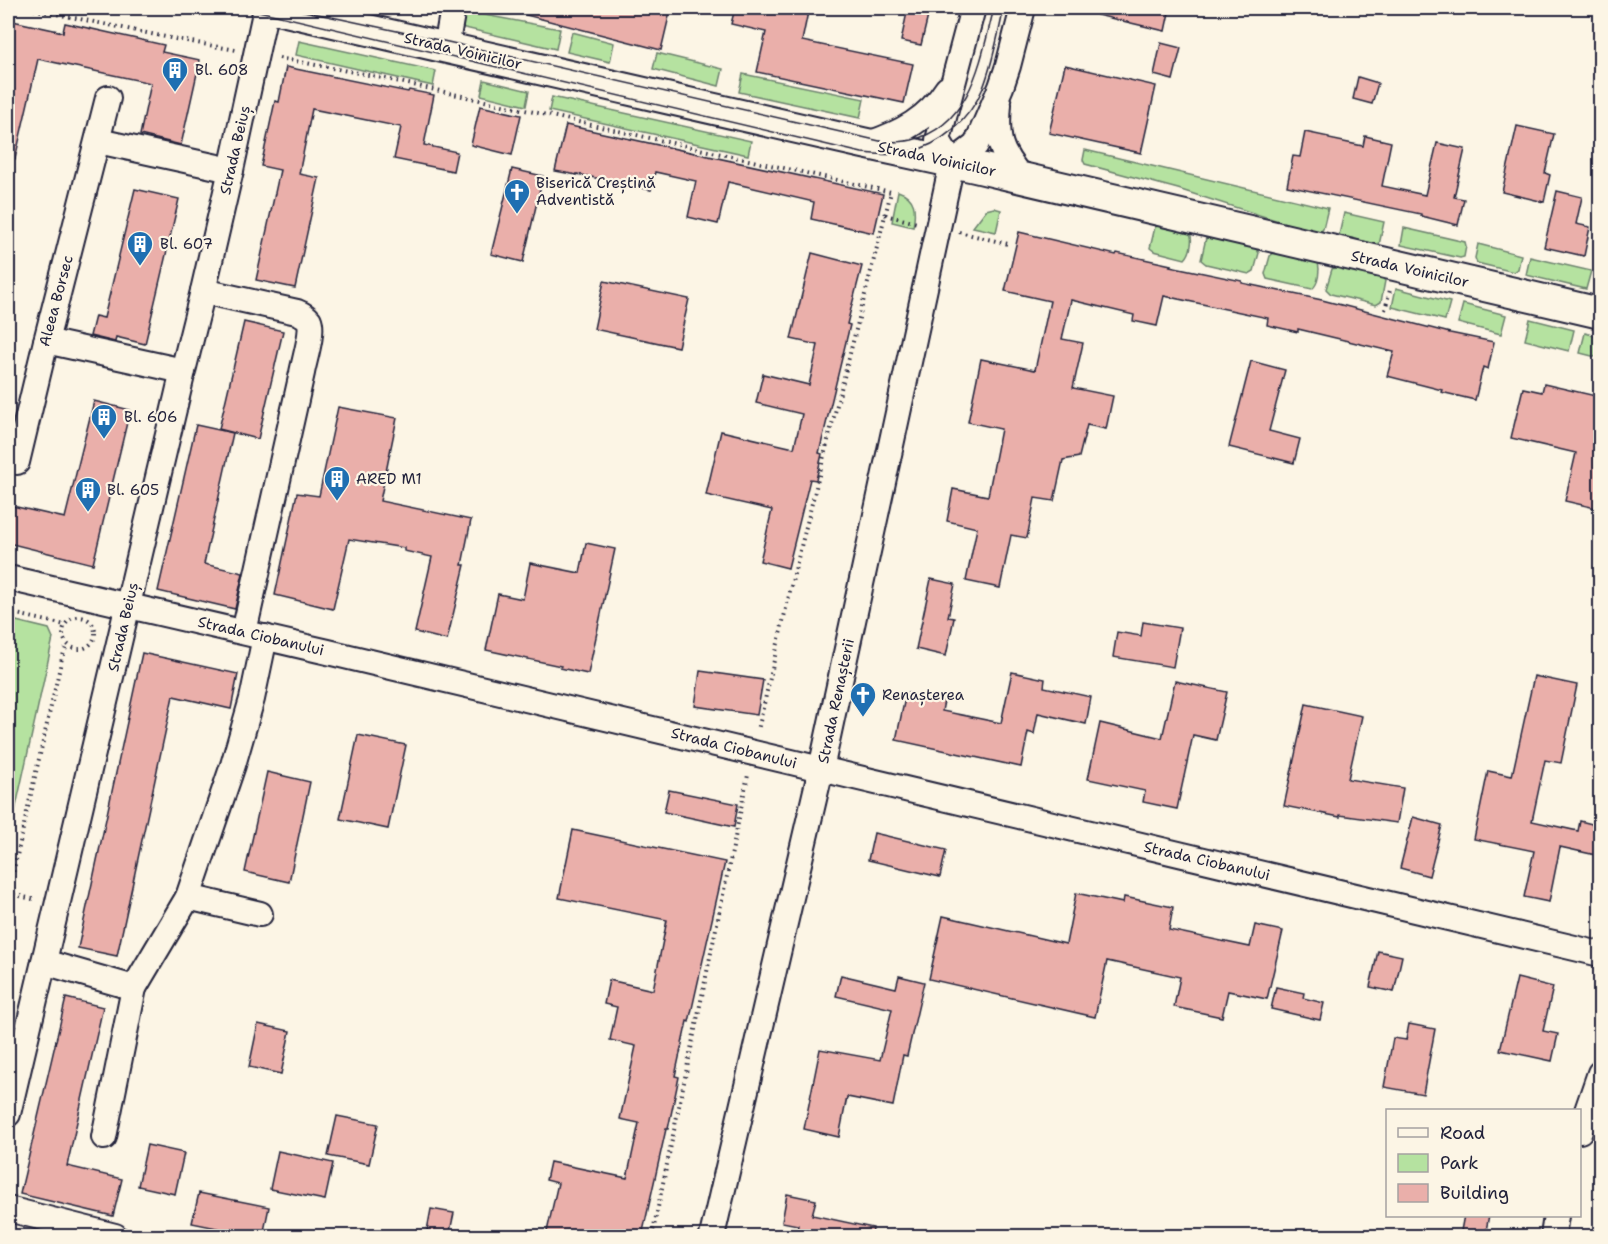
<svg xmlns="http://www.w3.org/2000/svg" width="1608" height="1244" font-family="'Shantell Sans',sans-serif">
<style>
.green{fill:#b5e2a0;stroke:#6c826e;stroke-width:1.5}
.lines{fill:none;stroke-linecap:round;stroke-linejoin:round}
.stream{stroke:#6291a4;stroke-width:7}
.building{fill:#eaafaa;stroke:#22223b;stroke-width:1.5}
.minor-casing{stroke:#22223b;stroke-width:28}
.major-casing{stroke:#22223b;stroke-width:34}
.path{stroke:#22223b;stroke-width:4;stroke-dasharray:1.5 4.5;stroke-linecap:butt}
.minor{stroke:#fcf5e5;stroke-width:24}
.major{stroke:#fcf5e5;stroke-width:30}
.tram{stroke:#22223b;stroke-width:1.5}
.labels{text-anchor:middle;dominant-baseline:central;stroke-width:4.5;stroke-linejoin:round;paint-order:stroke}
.street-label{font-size:15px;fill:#22223b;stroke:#fcf5e5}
.poi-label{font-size:15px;fill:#22223b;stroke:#fcf5e5;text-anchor:start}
</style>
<rect width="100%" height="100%" fill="#fcf5e5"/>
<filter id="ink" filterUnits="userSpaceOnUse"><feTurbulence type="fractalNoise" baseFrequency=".0167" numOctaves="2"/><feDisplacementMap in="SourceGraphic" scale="12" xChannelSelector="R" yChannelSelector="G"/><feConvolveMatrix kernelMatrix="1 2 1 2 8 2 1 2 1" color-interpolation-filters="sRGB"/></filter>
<g filter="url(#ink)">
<g class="green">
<polygon points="458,10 560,29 556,49 456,26"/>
<polygon points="572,32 614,43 610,62 567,52"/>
<polygon points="299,41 436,71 433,86 296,55"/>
<polygon points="657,53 723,69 719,86 653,69"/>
<polygon points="743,74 864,99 860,118 739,92"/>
<polygon points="484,80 529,91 526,106 481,95"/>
<polygon points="552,97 751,141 748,155 549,111"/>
<polygon points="1085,150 1328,208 1323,229 1320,233 1316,233 1178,189 1085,164 1083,160"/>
<path d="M 898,191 C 916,197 916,210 913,227 L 892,222 Z"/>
<polygon points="994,208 1001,210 996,232 973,227 986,210"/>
<polygon points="1344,213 1384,222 1379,245 1339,235"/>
<path d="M 1160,225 L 1190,233 C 1193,240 1191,253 1185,259 L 1154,251 L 1150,248 L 1155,227 Z"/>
<polygon points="1404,228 1465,242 1466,246 1464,257 1460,258 1401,245"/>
<polygon points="1212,237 1255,247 1259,253 1254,271 1249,274 1206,264 1201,260 1206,238"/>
<polygon points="1478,244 1521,255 1518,269 1514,272 1477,263 1475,258"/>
<path d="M 1275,252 L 1318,261 C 1320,270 1319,284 1312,289 L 1267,279 L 1265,274 L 1270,256 Z"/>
<polygon points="1530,257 1591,271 1586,289 1526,275"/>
<polygon points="1338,266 1381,276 1385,281 1381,302 1376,305 1331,294 1326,289 1332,269"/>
<polygon points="1396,288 1450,302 1445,320 1392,307"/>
<polygon points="1463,304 1506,315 1501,334 1458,323"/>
<polygon points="1530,319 1574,330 1569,351 1525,340"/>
<polygon points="1585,333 1600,337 1600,358 1580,353"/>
<polygon points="8,619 49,629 53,638 8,843"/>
</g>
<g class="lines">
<polyline class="stream" points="1597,1236 1600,1222"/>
</g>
<g class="building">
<polygon points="527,8 671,8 661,50 526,15"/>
<polygon points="735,8 786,8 808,12 802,41 913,64 904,103 757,72 766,32 731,24"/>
<polygon points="1098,8 1170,8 1165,31 1097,15"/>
<polygon points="907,12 928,16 921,45 901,41"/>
<polygon points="8,20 63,32 65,23 164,45 162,52 200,60 181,145 140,135 151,83 38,59 15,159 8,158"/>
<polygon points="1161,43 1181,48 1173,80 1154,75"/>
<polygon points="1065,65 1156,86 1141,153 1049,133"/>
<polygon points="286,67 408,92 409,90 434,95 424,145 457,152 453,171 394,159 401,127 312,109 299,174 319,178 295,288 256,280 280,170 261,166 275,101 279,102"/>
<polygon points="1358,77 1378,83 1372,104 1353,99"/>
<polygon points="480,106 521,115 512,155 471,145"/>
<polygon points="566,125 883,194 874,233 811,219 814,202 728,182 718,224 688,217 696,181 655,172 651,190 577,174 577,175 555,171"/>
<polygon points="1517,126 1554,134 1545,173 1550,175 1544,202 1502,192"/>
<polygon points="1305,132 1329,137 1329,139 1363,146 1365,136 1391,142 1382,186 1425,195 1437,143 1465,149 1454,197 1464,199 1458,225 1421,216 1421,214 1287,186 1293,156 1300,157"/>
<polygon points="512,169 543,176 523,262 491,254"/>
<polygon points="135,189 179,199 145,344 116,337 115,342 90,336 95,316 104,318"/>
<polygon points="1557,191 1582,197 1576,224 1590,227 1584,256 1544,247"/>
<polygon points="1019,232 1116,255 1117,253 1171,265 1170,266 1242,281 1242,283 1322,300 1450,333 1494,342 1488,369 1483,367 1475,400 1441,392 1442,390 1387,376 1394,352 1298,329 1298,332 1267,325 1268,318 1164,296 1157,326 1133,321 1134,315 1071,300 1062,339 1083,343 1073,388 1113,396 1106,429 1087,425 1079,457 1063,460 1054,501 1035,498 1027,538 1011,535 1000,588 966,581 977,528 947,521 953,489 988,496 1001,429 968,422 981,359 1035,370 1050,301 1005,291"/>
<polygon points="812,253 862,266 847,324 850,325 819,453 822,454 816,480 810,479 788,568 760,561 772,510 706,495 721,431 794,448 802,414 756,403 763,374 809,385 818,345 791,339"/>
<polygon points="604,281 689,299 678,347 594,329"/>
<polygon points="244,322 283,331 258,439 219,429"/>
<polygon points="1251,361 1285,370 1269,431 1300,439 1294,463 1229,447"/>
<polygon points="1544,384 1600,397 1600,509 1565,501 1576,453 1511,438 1523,388 1542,392"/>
<polygon points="94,401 130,410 93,564 8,543 8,505 65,518"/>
<polygon points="338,407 397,418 380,501 471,520 462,565 465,565 447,640 415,632 432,557 404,551 404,548 349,539 333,609 275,595 297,493 319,496"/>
<polygon points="196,425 233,433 204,564 243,573 235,609 158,591"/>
<polygon points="586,543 615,549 588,674 560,668 561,666 486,650 498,594 523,599 530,563 580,573"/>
<polygon points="931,579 955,584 948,617 954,618 946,656 916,649"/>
<polygon points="1143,622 1180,628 1173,667 1113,657 1117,632 1141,636"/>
<polygon points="142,653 238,674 231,709 173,696 117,956 78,948"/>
<polygon points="700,671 763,680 757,715 695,706"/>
<polygon points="1012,672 1045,679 1044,687 1091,697 1086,724 1038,713 1034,734 1028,732 1021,767 896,740 906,693 944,701 942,711 1001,723"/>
<polygon points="1534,676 1577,685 1561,763 1545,760 1532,821 1578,831 1580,821 1600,826 1600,856 1560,847 1549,902 1524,897 1534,851 1474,839 1488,771 1512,776"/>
<polygon points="1175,681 1227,692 1216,740 1193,735 1177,809 1143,802 1145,791 1088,779 1100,723 1162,738"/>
<polygon points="1306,704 1362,716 1348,779 1403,788 1397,823 1340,815 1340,817 1284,806"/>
<polygon points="358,735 406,745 388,829 340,819"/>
<polygon points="267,772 310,782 289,882 245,872"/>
<polygon points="669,790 738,804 734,827 664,812"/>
<polygon points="1413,817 1442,825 1429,876 1400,868"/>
<polygon points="573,830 725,862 689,1022 687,1021 675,1076 679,1077 668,1129 666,1129 642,1236 546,1236 558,1183 546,1180 550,1162 627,1178 639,1123 620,1119 636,1046 610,1040 617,1007 604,1004 609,980 653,990 667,920 559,898"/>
<polygon points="874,833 946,850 940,877 868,860"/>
<polygon points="1076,893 1123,903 1124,897 1173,907 1169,930 1250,947 1255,925 1283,931 1267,999 1228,991 1222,1017 1174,1007 1180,977 1107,961 1095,1017 929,979 943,916 1066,944"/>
<polygon points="1378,951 1402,956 1394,992 1370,987"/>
<polygon points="841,975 896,988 899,976 924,982 907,1056 903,1055 893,1106 847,1097 839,1137 804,1129 820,1049 880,1060 892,1009 836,996"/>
<polygon points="1517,978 1553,987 1543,1031 1558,1034 1552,1061 1500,1050"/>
<polygon points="1276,987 1304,993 1303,998 1324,1003 1320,1020 1271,1009"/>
<polygon points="66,998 103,1007 67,1166 122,1179 113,1216 20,1194"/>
<polygon points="258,1024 290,1031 281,1074 249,1067"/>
<polygon points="1409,1024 1435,1029 1423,1094 1384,1087 1393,1038 1406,1040"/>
<polygon points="337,1116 378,1124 369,1164 328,1156"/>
<polygon points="147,1145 184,1153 175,1194 138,1186"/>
<polygon points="278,1151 333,1163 325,1200 270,1189"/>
<polygon points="199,1193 269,1207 263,1236 256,1236 192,1223"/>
<polygon points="787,1194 816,1200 812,1215 873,1228 872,1236 796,1236 798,1225 782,1222"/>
<polygon points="431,1209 454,1213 449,1236 426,1236"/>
<polygon points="1464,1215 1489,1215 1485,1236 1460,1236"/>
</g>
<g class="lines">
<g class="minor-casing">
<g id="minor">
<polyline points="446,48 453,8"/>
<path d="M 999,104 C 996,139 999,152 1022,178"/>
<polyline points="98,141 231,170"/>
<path d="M 868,144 C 901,133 928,119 947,89"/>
<polyline points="952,163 938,140 973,8"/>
<path d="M 203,291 L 297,312 C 302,314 306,316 309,320 C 314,331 304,361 302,373 L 244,632"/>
<polyline points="46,341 183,371"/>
<polyline points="17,462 46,341 108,98"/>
<polyline points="8,578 328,652 1600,954"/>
<polyline points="188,897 260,914"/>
<polyline points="44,962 134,988 188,897 233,765 252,699 265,637"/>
<polyline points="8,1114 183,371 203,291 231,170 266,8"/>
<polyline points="1580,1131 1600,1073"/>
<polyline points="104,1137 134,988"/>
<polyline points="8,1209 115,1236"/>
<polyline points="712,1236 821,769 952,163 976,145 1001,87 1008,66 1023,8"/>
<polyline points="1553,1236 1556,1216"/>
</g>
</g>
<g class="major-casing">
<polyline id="major" points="272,8 863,143 975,167 1600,313"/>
</g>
<g class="path">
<polyline points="28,8 175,39 236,50"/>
<polyline points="279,58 364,74 891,192 793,578 758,730"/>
<polyline points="885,215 917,223"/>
<polyline points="959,232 1008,244"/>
<polyline points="1385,310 1390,290"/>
<polyline points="8,612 65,625"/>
<circle cx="79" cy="633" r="16"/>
<polyline points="8,893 36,900"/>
<polyline points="8,895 62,658 67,645"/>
<polyline points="652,1236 748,775"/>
</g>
<use href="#minor" class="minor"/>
<use href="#major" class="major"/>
<g class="tram">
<path d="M 246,8 L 862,153 C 877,154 892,156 908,152 C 941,146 970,119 983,88 C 993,63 998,34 1004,8"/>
<path d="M 290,8 L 448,42 L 884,142 C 893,142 903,142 912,140 C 972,125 981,58 994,8"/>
</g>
</g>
</g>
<defs>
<g id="building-pin" transform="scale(1.35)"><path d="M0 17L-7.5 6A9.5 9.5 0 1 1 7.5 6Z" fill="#1f6fb2" stroke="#fcf5e5"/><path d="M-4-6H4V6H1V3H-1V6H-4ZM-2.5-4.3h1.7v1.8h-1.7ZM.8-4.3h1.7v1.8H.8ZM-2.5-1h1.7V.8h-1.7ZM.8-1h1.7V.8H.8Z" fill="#fff"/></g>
<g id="church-pin" transform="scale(1.35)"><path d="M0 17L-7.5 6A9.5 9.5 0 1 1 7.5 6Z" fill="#1f6fb2" stroke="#fcf5e5"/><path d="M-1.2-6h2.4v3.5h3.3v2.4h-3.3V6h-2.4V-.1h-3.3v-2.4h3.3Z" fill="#fff"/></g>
</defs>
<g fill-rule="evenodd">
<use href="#building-pin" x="175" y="70"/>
<use href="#church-pin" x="517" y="192"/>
<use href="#building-pin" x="140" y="244"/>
<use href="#building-pin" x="104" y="417"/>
<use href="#building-pin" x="337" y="479"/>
<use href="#building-pin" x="88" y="490"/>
<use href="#church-pin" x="863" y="695"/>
</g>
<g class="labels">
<g class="street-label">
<text transform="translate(463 51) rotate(13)">Strada Voinicilor</text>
<text transform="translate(235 150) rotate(-77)">Strada Beiuș</text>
<text transform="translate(937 159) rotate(12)">Strada Voinicilor</text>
<text transform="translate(1410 269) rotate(13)">Strada Voinicilor</text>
<text transform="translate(56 301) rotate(-75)">Aleea Borsec</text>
<text transform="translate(123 627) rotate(-77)">Strada Beiuș</text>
<text transform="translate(261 636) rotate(13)">Strada Ciobanului</text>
<text transform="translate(836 701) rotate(-78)">Strada Renașterii</text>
<text transform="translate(734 748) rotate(14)">Strada Ciobanului</text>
<text transform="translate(1207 861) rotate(13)">Strada Ciobanului</text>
</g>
<g class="poi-label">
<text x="195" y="70">Bl. 608</text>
<text x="536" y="183">Biserică Creștină<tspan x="536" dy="17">Adventistă</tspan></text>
<text x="160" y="244">Bl. 607</text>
<text x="124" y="417">Bl. 606</text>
<text x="356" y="479">ARED M1</text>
<text x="107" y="490">Bl. 605</text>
<text x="882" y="695">Renașterea</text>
</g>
</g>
<rect width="1608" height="1244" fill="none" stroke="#fcf5e5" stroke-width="30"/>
<rect x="15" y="15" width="1578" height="1214" fill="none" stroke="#22223b" stroke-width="2" filter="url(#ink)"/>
<rect x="1386" y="1109" width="195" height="108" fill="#fcf5e5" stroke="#a5a1a1" stroke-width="1.5"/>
<rect x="1398" y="1128" width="30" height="9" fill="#fcf5e5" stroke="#a5a1a1" stroke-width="1.5"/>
<text x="1440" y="1139" font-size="18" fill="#22223b">Road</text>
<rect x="1398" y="1154" width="30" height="18" fill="#b5e2a0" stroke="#a5a1a1" stroke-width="1.5"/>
<text x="1440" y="1169" font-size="18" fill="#22223b">Park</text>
<rect x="1398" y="1184" width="30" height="18" fill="#eaafaa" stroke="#a5a1a1" stroke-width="1.5"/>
<text x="1440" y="1199" font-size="18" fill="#22223b">Building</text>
</svg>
